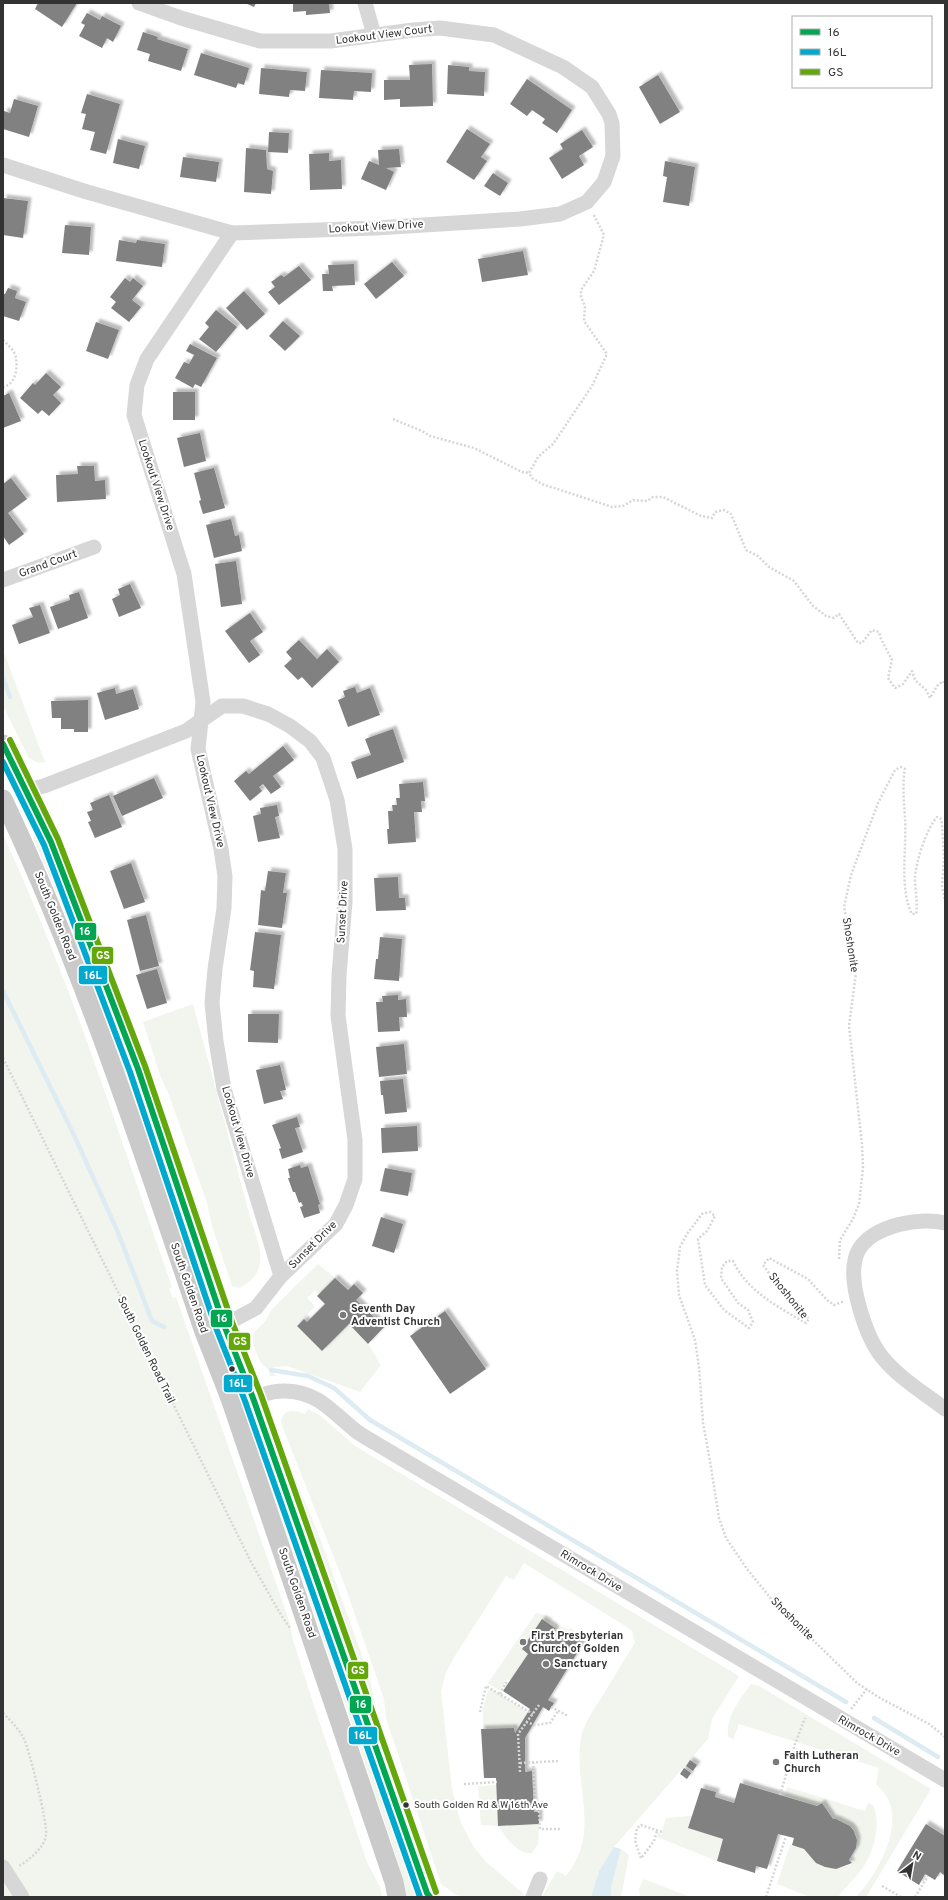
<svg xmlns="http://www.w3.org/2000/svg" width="948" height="1900" font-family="Overpass,sans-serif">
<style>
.green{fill:#f1f5ed}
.water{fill:#ddebf3}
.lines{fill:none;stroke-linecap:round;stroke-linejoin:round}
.stream{stroke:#ddebf3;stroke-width:4.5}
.building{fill:#818181;filter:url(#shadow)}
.path{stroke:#d6d6d6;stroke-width:2.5;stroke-dasharray:2 2;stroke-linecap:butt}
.minor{stroke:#d7d7d7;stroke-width:15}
.major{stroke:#cacaca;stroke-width:19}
.bus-1-casing{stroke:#fff;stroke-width:9}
.bus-2-casing{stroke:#fff;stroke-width:9}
.bus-3-casing{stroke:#fff;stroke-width:9}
.bus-1{stroke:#00a651;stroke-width:6}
.bus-2{stroke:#00a9ce;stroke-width:6}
.bus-3{stroke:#64a70b;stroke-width:6}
.poi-dot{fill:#7a7a7a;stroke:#fff;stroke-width:1.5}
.bus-dot{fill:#333;stroke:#fff;stroke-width:1.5}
.labels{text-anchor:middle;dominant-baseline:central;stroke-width:4;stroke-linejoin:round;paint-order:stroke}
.bus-label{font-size:10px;fill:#333;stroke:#fff;text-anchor:start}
.street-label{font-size:11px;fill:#333;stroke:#fff}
.poi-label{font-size:11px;font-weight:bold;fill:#333;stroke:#fff;text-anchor:start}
.line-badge{stroke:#fff;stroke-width:1.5}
.badge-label{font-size:11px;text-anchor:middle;font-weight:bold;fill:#fff}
</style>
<defs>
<filter id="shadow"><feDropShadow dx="3.5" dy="-3.5" stdDeviation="1" flood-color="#0004"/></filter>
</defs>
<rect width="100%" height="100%" fill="#fff"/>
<g class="green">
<polygon points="3,650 45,762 38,763 29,758 3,706"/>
<path d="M 3,835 C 71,981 119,1135 172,1287 L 169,1289 L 173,1298 L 176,1297 L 289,1620 L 293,1640 L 315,1709 L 367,1862 L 380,1887 L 382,1897 L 3,1897 Z"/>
<path d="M 34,836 L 37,836 L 47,858 L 113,1031 L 110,1032 C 86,966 61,901 33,838 Z"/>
<path d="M 193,1004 L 250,1217 C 259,1244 272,1271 240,1288 L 232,1286 L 212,1226 L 207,1203 L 169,1095 L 161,1078 L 143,1022 Z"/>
<polygon points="119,1048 175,1211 173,1211 168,1199 116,1049"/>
<path d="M 318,1264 L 335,1278 L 319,1294 L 315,1290 L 307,1298 L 315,1306 L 297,1326 L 349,1324 L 368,1344 L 381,1365 L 360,1392 L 287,1366 L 274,1367 L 272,1372 L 277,1376 L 270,1376 L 269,1370 C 262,1365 259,1360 256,1352 C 246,1326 264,1331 271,1310 Z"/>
<path d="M 308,1409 L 321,1416 L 355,1446 L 739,1676 L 712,1719 L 708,1739 L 614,1847 L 599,1871 L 591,1897 L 544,1897 L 543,1895 L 557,1871 L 566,1876 C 602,1832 573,1786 581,1738 C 584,1722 595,1708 603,1695 C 614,1677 624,1660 635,1643 L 632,1631 L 627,1627 L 524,1563 L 514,1580 L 506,1576 L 453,1659 L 445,1675 L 441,1692 L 452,1789 L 461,1823 L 473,1846 L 486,1862 L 523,1893 L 524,1897 L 464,1897 L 455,1894 L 441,1884 L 386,1718 L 384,1699 L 344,1583 L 281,1423 C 282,1408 294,1410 305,1414 Z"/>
<path d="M 257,1442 L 398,1840 L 408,1875 L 420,1897 L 407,1897 C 398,1856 382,1816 369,1776 C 333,1664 293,1554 255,1443 Z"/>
<path d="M 291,1472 C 314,1517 330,1566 347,1614 C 359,1647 372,1679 377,1714 Z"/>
<polygon points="536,1613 553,1617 549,1624 542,1619 522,1649 528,1654 511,1680 508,1679 500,1691 488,1683"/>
<polygon points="557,1624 569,1630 570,1628 585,1638 581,1644 570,1637 563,1642 554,1636 555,1627"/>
<path d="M 751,1684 L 759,1686 L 931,1789 L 866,1897 L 856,1897 C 876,1876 900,1834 890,1804 C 887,1795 882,1790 876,1784 L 879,1768 L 739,1724 L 733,1740 L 728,1736 C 726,1717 740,1699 751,1684 Z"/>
<polygon points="491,1689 528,1712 515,1733 514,1728 483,1729 483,1709 488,1690"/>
<path d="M 497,1785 L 499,1826 L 539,1824 L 538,1844 L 532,1853 C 518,1856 505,1836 498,1826 L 481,1825 L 478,1786 Z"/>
<path d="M 787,1787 L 865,1811 L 868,1803 L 873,1805 C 880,1820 876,1842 869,1857 C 862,1872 847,1885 838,1897 L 810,1897 L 777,1884 L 790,1845 C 817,1847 811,1880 852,1864 L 849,1860 C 856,1848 862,1833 848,1825 C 843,1822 839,1822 836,1819 L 833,1819 L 822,1803 L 817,1806 L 785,1796 Z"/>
<polygon points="692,1816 688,1828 723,1839 717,1861 657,1837 658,1833 661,1834 666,1818"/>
<polygon points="621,1849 629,1855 621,1897 611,1897 611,1888"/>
<polygon points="643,1879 649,1881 690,1897 640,1897 639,1889"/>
</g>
<polygon class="water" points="614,1847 621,1849 611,1888 611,1897 591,1897 599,1871"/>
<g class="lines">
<g class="stream">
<polyline points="3,678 10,697"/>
<polyline points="3,991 73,1133 117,1230 152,1321 164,1327"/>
<polyline points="271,1370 308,1376 334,1388 370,1420 846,1702"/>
<polyline points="874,1718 938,1757"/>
</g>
</g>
<g class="building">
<polygon points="38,3 77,3 62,27 35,9"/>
<polygon points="245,3 256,3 254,7"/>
<polygon points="293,3 329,3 330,13 306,15 306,11 293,12"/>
<polygon points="87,13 100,20 102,16 121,26 113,42 107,38 102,48 79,36 85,25 81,23"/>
<polygon points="143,32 158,37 157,39 188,49 181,71 148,61 150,54 137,50"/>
<polygon points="201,53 249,68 244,85 238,83 236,88 194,75"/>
<polygon points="432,64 433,106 400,107 400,99 384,100 384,80 410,80 409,65"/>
<polygon points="448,65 469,67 469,71 485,72 484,96 447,94"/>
<polygon points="261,68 307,72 305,91 290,90 289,97 259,94"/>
<polygon points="321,70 372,73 371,92 354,91 353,100 319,98"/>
<polygon points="658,75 680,112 660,124 639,87"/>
<polygon points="527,79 572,110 557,133 542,123 545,119 532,110 527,116 510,104"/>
<polygon points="87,94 120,104 106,154 90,150 95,132 82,129 86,114 81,113"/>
<polygon points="14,99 38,106 29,137 3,129 4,111 10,113"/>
<polygon points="467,129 490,144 481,157 487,161 474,180 446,162"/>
<polygon points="582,130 593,147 579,156 584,165 562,179 549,158 563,149 560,144"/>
<polygon points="269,132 289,133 288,153 268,152"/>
<polygon points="118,139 145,146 139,169 113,163"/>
<polygon points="246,148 266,150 267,169 273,171 271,194 244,192"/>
<polygon points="399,149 401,167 386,168 394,172 386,190 361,179 369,161 379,165 378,150"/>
<polygon points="329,153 329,161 341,160 342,189 310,190 309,154"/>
<polygon points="183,157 219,162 216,182 180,177"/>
<polygon points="665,161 695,167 689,206 663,202 667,177 663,176"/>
<polygon points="493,173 508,183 500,196 484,186"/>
<polygon points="3,198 28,201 23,238 3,235"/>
<polygon points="65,225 91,227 89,255 62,253"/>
<polygon points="119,240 136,243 137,240 165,244 162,267 116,261"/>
<polygon points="523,251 528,275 482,282 478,259"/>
<polygon points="392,262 404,276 376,299 364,284"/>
<polygon points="354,264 355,285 332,286 333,291 323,291 322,274 329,274 328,265"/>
<polygon points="299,266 311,280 279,305 268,292 275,287 271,282 281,275 284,277"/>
<polygon points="125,278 130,282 133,278 143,286 132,300 141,307 129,322 111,308 116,302 110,297"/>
<polygon points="8,288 17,291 15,298 26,302 19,321 3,316 3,294 5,294"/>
<polygon points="244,291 265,314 247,330 226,308"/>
<polygon points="216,310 237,327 216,352 199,339 209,327 205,323"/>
<polygon points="283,321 300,336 285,351 269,336"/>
<polygon points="96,322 119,330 108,359 86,351"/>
<polygon points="190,344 217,358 201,387 195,384 193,388 175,378 184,362 189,364 194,355 186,351"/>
<polygon points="46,373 61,387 53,395 61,403 49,416 42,410 38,414 20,398 33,383 35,385"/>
<rect x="173" y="392" width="22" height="28"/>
<polygon points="9,393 21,421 3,428 3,396"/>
<polygon points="200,433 206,461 184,467 177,438"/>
<polygon points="77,466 94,466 95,481 105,480 106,499 57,502 56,475 78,474"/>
<polygon points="214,468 225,508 203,514 199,501 201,500 194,473"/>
<polygon points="11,478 27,499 8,513 24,534 9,545 3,536 3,484"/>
<polygon points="231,519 235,536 239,535 242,551 214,558 206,525"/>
<polygon points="236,561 242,604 221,607 215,564"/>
<polygon points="130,584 141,608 119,617 112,599 120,595 118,589"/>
<polygon points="79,592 88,618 58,629 50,607 70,600 69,595"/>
<polygon points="40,605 50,633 19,644 12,625 33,617 29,608"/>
<polygon points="250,613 263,632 250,641 260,655 249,663 225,631"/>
<polygon points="299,640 317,659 327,649 339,662 312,688 302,677 298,680 284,666 292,659 286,652"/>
<polygon points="355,687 357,693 370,688 380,715 348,727 338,700 345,697 343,691"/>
<polygon points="115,688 116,694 133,689 139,709 105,720 97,693"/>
<polygon points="88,700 88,732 74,732 74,729 61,729 61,718 52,718 51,701"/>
<polygon points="393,729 404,762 357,779 351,762 371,755 365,739"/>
<polygon points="283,746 294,760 273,776 281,787 271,794 263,784 259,787 262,791 250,801 234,781 246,771 249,774"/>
<polygon points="154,778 163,798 122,816 113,796"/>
<polygon points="423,782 425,801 421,801 422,812 414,812 416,842 388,844 387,829 389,829 388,811 393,811 392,805 397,805 396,798 400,798 399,784"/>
<polygon points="109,795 122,827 95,838 88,822 91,821 87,812 93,810 90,803"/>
<polygon points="277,805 279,816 275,817 280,838 258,842 253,816 261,814 260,808"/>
<polygon points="131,863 145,902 124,909 110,871"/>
<polygon points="268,871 286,873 283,893 287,893 282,928 258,925 261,890 265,891"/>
<polygon points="398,877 399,898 405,898 406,910 376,911 374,878"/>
<polygon points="146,915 159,966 140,971 127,920"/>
<polygon points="255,932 281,935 274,989 253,987 254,971 250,970"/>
<polygon points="380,937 402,939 399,981 374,979 376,959 378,959"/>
<polygon points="157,969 167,1003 147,1009 136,975"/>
<polygon points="398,995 398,1000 406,999 407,1017 399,1017 400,1031 378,1032 376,1002 383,1002 382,996"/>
<polygon points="248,1014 279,1014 278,1043 248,1042"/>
<polygon points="404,1044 407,1074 379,1077 376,1047"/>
<polygon points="280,1065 286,1090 280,1091 283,1099 264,1104 256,1070"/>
<polygon points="403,1079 407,1112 385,1114 383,1095 381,1095 380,1081"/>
<polygon points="297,1117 300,1127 295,1128 303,1152 282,1159 279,1149 281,1148 272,1125"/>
<polygon points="417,1126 418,1151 382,1153 381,1128"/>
<polygon points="300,1165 301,1168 308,1166 320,1204 318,1205 320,1213 304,1218 300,1207 303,1206 301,1202 299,1203 295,1192 293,1192 288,1178 290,1178 288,1169"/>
<polygon points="385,1168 412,1173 408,1196 380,1191"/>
<polygon points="381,1217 403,1224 394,1253 372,1246"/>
<polygon points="335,1278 348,1290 354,1284 363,1293 356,1300 384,1327 368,1344 349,1324 322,1351 297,1326 304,1319 307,1322 325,1304 317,1296"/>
<polygon points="445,1311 486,1369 450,1394 410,1336"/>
<polygon points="542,1619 555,1628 554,1636 563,1642 570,1637 582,1645 548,1700 554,1703 549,1711 543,1707 525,1738 525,1772 532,1771 534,1812 539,1812 539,1824 498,1826 496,1778 484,1778 481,1729 514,1728 515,1733 530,1709 503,1691 528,1654 522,1649"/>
<polygon points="690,1760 697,1765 693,1771 686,1766"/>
<polygon points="684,1768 691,1773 687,1779 680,1774"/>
<polygon points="740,1783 817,1806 822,1803 833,1819 836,1819 850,1826 854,1831 857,1840 856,1848 849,1860 852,1863 836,1869 825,1867 816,1863 804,1849 792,1845 794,1838 778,1834 767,1869 756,1866 755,1873 717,1861 723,1839 688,1828 701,1788 716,1792 715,1797 734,1803"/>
<polygon points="926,1824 945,1836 945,1876 940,1872 935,1880 925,1874 919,1885 897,1871"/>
</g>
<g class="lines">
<g class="path">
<polyline points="594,215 604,235 594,271 581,290 581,297 585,306 584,321 607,354 592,386 553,444 538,457 529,473 532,478 542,484 612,507 623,506 633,500 647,501 653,497 663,497 701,516 712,518 715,512 724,510 731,514 746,550 758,556 769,567 794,581 813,606 826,616 834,618 839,614 858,643 862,643 872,630 879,632 881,639 892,660 888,678 895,688 903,684 912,671 915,680 926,690 930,698 937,686 943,681 945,684"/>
<path d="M 3,340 C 8,345 15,351 16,358 C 18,369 15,385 3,387"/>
<polyline points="393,419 422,431 430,436 474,448 522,472 529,473"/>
<polyline points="3,1058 251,1562 281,1615 290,1628"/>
<path d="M 839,1259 L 840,1240 L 853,1219 L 859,1204 L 863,1168 L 862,1145 L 849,1026 L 856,973 L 844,907 L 851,875 L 878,803 L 895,770 L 901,767 L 905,769 C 902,786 904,801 905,818 C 907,846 899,889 912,914 L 916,914 C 918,902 915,891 915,879 C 915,863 927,828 937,817 L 941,819 L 942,824 L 944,859 L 942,886 L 945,901"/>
<path d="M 842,1301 L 842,1302 L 834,1305 L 826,1299 L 808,1279 L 769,1258 L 763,1265 L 783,1292 L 809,1319 L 806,1323 C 779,1308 746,1290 733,1261 L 727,1261 L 722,1267 L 721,1278 L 738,1303 L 748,1310 L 753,1322 L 749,1328 L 724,1310 L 705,1285 L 698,1239 L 707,1231 L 715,1216 L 710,1212 L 702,1214 L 687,1234 L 680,1247 L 677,1271 L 679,1295 L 695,1340 L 699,1367 L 703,1423 L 710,1461 L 719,1518 L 726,1538 L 747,1569 L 772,1600 L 857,1683 L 880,1698 L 929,1724 L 945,1737"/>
<polyline points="500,1694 506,1683 508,1684"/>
<polyline points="551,1707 568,1716"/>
<polyline points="851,1709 867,1689"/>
<polyline points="480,1712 486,1686 533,1714"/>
<path d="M 3,1713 C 11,1721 19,1729 24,1739 C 29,1749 48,1824 46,1835 C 45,1847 29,1860 19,1866"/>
<polyline points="526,1722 535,1725 550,1723 558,1711"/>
<polyline points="533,1762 536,1810 539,1810 540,1829 560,1829"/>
<polyline points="520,1763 559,1761"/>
<polyline points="520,1772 518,1734 539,1705"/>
<polyline points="464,1784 497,1782"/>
<polyline points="780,1795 795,1744 805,1718"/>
<polyline points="642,1857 654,1841 657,1831"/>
<polyline points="641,1858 635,1841 637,1828 641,1825 662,1832"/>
<polyline points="882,1886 901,1897"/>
<polyline points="766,1897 786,1836"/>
<polyline points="915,1897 928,1876"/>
</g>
<g class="minor">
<polyline points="365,3 374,35"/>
<polyline points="3,165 87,192 232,233 376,228 520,219 560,214 587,202 604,182 613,156 612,123 609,114 592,87 563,67 494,35 440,28 413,30 331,41 260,41 181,18 139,3"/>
<polyline points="232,233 147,359 137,385 134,415 184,574 203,702 198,749 221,849 225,876 224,908 215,969 212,1003 216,1041 224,1089 281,1276"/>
<polyline points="3,580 94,547"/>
<polyline points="27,790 44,786 186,731 222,706 243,706 268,714 290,726 310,741 323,758 337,800 345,849 345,902 339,975 338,1016 355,1140 355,1179 346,1205 336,1224 281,1276 256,1308 224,1325 204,1332"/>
<path d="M 945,1223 C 918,1216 861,1227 855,1260 C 849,1285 866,1337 882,1357 C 899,1378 924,1393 945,1409"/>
<path d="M 233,1407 C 249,1400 268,1390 286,1391 C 319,1392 333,1413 356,1431 C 364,1437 374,1442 382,1447 L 945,1780"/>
<polyline points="3,1867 22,1897"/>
<polyline points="533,1897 540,1879"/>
</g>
<g class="major">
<polyline points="3,744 51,842 138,1069 224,1325 253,1398 309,1560 427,1893 430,1897"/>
<path d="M 3,799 C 84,970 142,1150 203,1329 C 213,1356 225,1383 234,1410 C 288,1567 342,1724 394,1882 L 397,1897"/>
</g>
<g class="bus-1-casing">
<polyline id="bus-1" points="3,744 51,842 138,1069 224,1325 253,1398 427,1893 430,1897"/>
</g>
<g class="bus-2-casing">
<polyline id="bus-2" points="3,762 44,845 130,1072 216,1328 245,1401 420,1897"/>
</g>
<g class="bus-3-casing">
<polyline id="bus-3" points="10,740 58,839 145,1066 232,1322 261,1395 436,1892"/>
</g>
<use href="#bus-1" class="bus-1"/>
<use href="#bus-2" class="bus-2"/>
<use href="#bus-3" class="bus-3"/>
</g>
<g class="poi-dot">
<circle cx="343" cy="1315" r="4"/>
<circle cx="523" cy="1642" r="4"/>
<circle cx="546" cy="1664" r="4"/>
<circle cx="776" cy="1762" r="4"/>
</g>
<g class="bus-dot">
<circle cx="232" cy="1369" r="3.5"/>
<circle cx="406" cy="1805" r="3.5"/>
</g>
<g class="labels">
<g class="bus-label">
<text x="414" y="1805">South Golden Rd &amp; W 16th Ave</text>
</g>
<g class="street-label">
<text transform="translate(384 35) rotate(-7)">Lookout View Court</text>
<text transform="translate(376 227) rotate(-3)">Lookout View Drive</text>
<text transform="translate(156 485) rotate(72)">Lookout View Drive</text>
<text transform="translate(48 564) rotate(-20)">Grand Court</text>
<text transform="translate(210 801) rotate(77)">Lookout View Drive</text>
<text transform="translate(343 912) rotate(-87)">Sunset Drive</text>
<text transform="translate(55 916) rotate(68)">South Golden Road</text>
<text transform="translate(850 945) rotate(81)">Shoshonite</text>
<text transform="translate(238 1132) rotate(74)">Lookout View Drive</text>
<text transform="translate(313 1245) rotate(-45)">Sunset Drive</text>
<text transform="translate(189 1288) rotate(71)">South Golden Road</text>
<text transform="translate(788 1296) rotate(51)">Shoshonite</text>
<text transform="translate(146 1350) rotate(64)">South Golden Road Trail</text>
<text transform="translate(591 1571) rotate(31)">Rimrock Drive</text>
<text transform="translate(297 1593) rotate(71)">South Golden Road</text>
<text transform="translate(792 1619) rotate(45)">Shoshonite</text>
<text transform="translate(869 1736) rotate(30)">Rimrock Drive</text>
</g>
<g class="poi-label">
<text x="351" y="1309">Seventh Day<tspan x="351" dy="13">Adventist Church</tspan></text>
<text x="531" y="1636">First Presbyterian<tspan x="531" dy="13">Church of Golden</tspan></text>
<text x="554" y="1664">Sanctuary</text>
<text x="784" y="1756">Faith Lutheran<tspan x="784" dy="13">Church</tspan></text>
</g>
</g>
<g class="line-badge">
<rect x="74" y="922" width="23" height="19" rx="4" fill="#00a651"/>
<rect x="91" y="946" width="23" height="19" rx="4" fill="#64a70b"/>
<rect x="78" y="965" width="30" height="20" rx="4" fill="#00a9ce"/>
<rect x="210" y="1309" width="23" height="19" rx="4" fill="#00a651"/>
<rect x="228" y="1332" width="23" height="19" rx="4" fill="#64a70b"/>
<rect x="223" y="1374" width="30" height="19" rx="4" fill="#00a9ce"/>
<rect x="347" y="1661" width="22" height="19" rx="4" fill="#64a70b"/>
<rect x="349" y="1695" width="23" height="19" rx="4" fill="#00a651"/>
<rect x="348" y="1726" width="30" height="19" rx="4" fill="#00a9ce"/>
</g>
<g class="badge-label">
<text x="85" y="935">16</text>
<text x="103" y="959">GS</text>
<text x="93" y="979">16L</text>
<text x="222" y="1322">16</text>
<text x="240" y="1345">GS</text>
<text x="238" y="1387">16L</text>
<text x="358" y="1674">GS</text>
<text x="361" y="1708">16</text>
<text x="363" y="1739">16L</text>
</g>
<rect width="948" height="1900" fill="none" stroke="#333333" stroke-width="8"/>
<rect x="792" y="16" width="140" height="72" fill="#ffffff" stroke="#adadad"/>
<rect x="800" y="29" width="20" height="6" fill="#00a651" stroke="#adadad"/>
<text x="828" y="36" font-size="12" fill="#333333">16</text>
<rect x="800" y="49" width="20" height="6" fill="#00a9ce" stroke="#adadad"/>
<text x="828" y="56" font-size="12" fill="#333333">16L</text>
<rect x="800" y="69" width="20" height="6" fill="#64a70b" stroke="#adadad"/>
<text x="828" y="76" font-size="12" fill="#333333">GS</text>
<g transform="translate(912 1864) rotate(31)" stroke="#ffffff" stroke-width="3" paint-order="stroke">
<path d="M0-3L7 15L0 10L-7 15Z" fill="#333333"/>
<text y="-6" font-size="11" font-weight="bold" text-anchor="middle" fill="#333333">N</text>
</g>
</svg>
